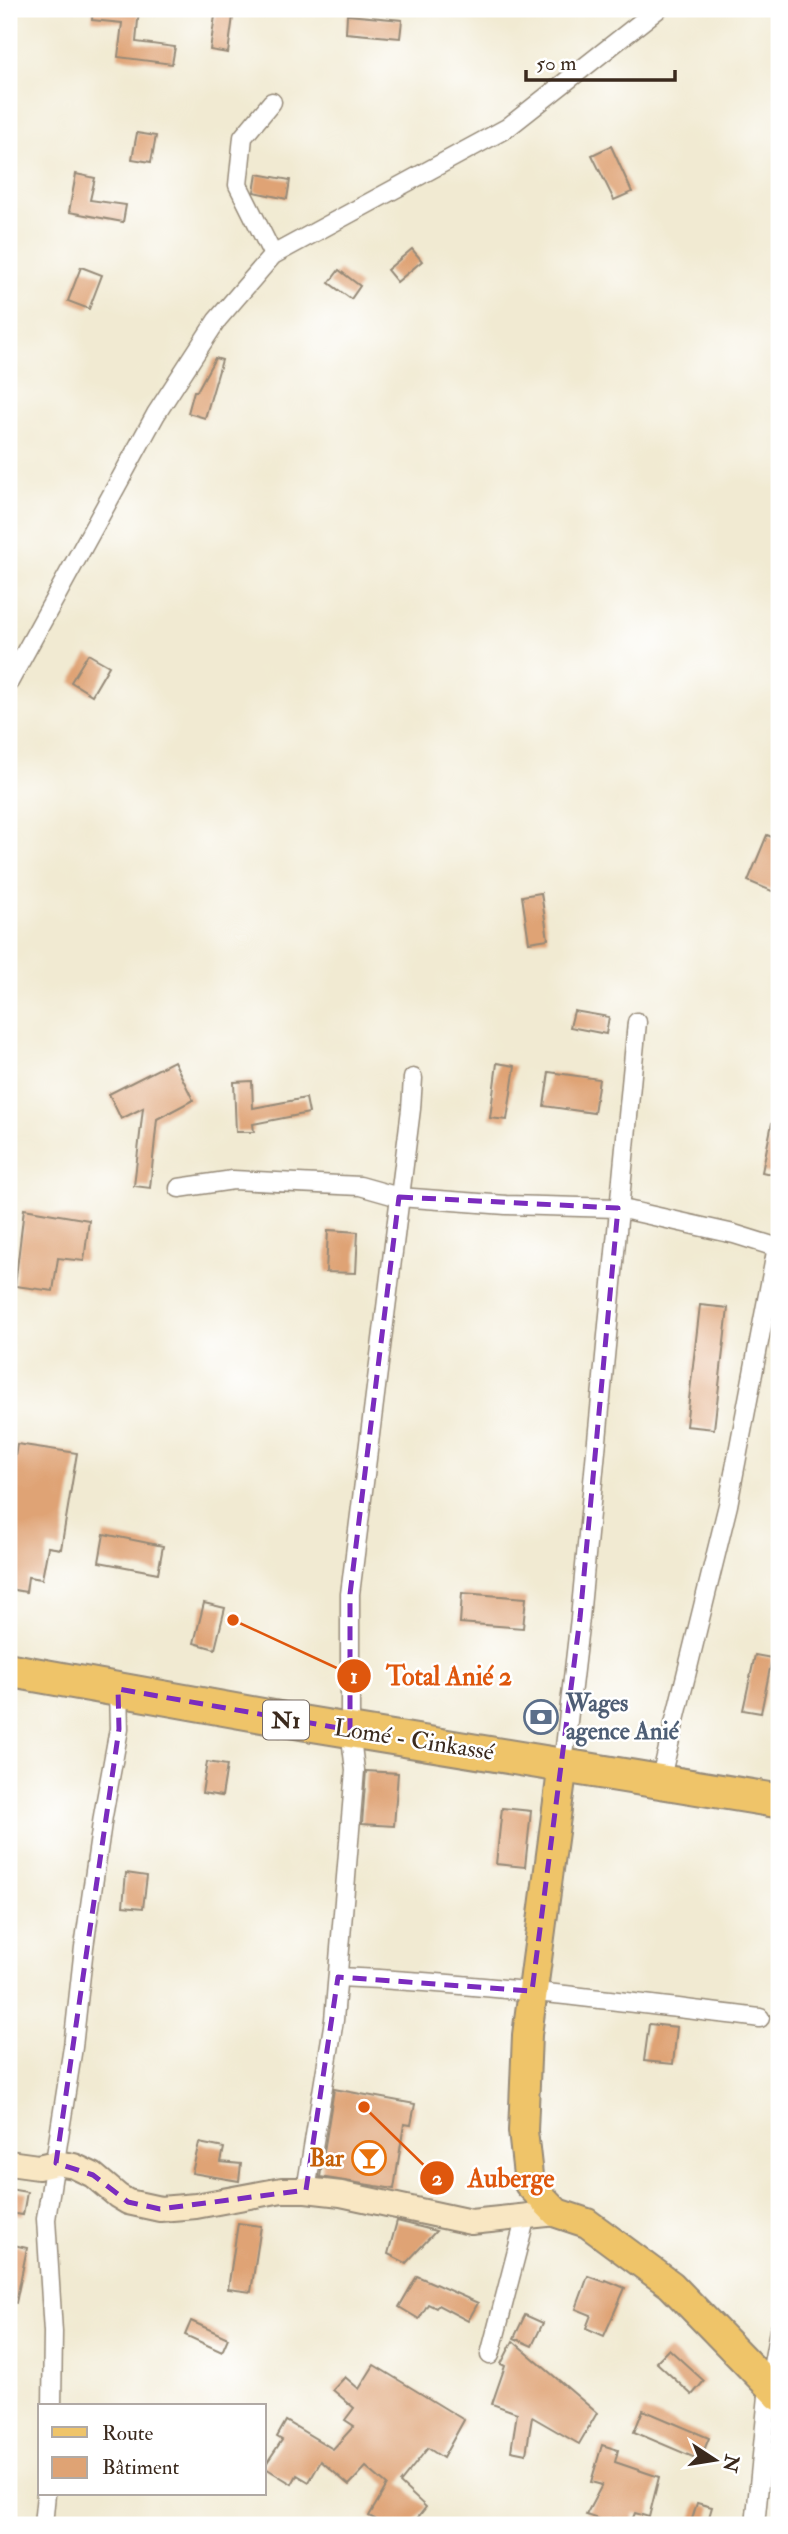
<svg xmlns="http://www.w3.org/2000/svg" width="788" height="2534" font-family="'IM FELL Double Pica',serif">
<style>
.building{fill:#dfa374}
.lines{fill:none;stroke-linecap:round;stroke-linejoin:round}
.street-casing{stroke:#968a78;stroke-width:21}
.secondary-casing{stroke:#968a78;stroke-width:28}
.primary-casing{stroke:#968a78;stroke-width:32}
.highway-casing{stroke:#968a78;stroke-width:37}
.street{stroke:#fff;stroke-width:18}
.secondary{stroke:#f9e7c3;stroke-width:24}
.primary{stroke:#efc469;stroke-width:28}
.highway{stroke:#efc469;stroke-width:33}
.marked{fill:none;stroke:#7b2cbf;stroke-width:5;stroke-dasharray:14 9;stroke-linejoin:round}
.labels{text-anchor:middle;dominant-baseline:central;stroke-width:5;stroke-linejoin:round;paint-order:stroke}
.shield{fill:#fff;stroke:#766a62;stroke-width:2}
.shield-label{font-size:23px;font-weight:bold;fill:#3b2a1e}
.service-label{font-size:24px;font-weight:bold;fill:#4e5e75;stroke:#fff;text-anchor:start}
.street-label{font-size:24px;fill:#3b2a1e;stroke:#fff}
.food-label{font-size:24px;font-weight:bold;fill:#c56008;stroke:#fff;text-anchor:end}
.leader{fill:none;stroke:#df570d;stroke-width:2.5}
.callout-dot{fill:#df570d;stroke:#fff;stroke-width:2.5}
.mark-label{font-size:21px;text-anchor:middle;font-weight:bold;fill:#fff}
.callout-label{font-size:26px;text-anchor:middle;font-weight:bold;fill:#df570d;stroke:#fff;stroke-width:5;stroke-linejoin:round;paint-order:stroke}
</style>
<rect width="100%" height="100%" fill="#fff"/>
<filter id="ink" filterUnits="userSpaceOnUse"><feTurbulence type="fractalNoise" baseFrequency=".0143" numOctaves="2"/><feDisplacementMap in="SourceGraphic" scale="14" xChannelSelector="R" yChannelSelector="G"/><feConvolveMatrix kernelMatrix="1 2 1 2 8 2 1 2 1" color-interpolation-filters="sRGB"/></filter>
<filter id="wash" filterUnits="userSpaceOnUse"><feTurbulence type="fractalNoise" baseFrequency=".00686" numOctaves="4" result="noise"/><feDisplacementMap in="SourceGraphic" scale="28" xChannelSelector="R" yChannelSelector="G"/><feGaussianBlur stdDeviation="1.57" result="paint"/><feColorMatrix in="noise" values="0 0 0 0 0 0 0 0 0 0 0 0 0 0 0 0 0 1.4 0 .05"/><feComposite in="paint" operator="in"/></filter>
<g filter="url(#wash)">
<rect width="100%" height="100%" fill="#f1ead2"/>
<g id="blocks">
<g class="building">
<polygon points="93,9 139,9 136,42 175,47 172,64 118,57 122,23 92,20"/>
<polygon points="216,9 234,9 228,53 210,50"/>
<polygon points="347,15 402,20 400,38 346,33"/>
<polygon points="137,133 156,136 151,162 132,159"/>
<polygon points="611,146 632,192 614,200 592,155"/>
<polygon points="76,174 95,178 90,200 126,205 123,222 69,212"/>
<polygon points="257,174 290,180 287,199 254,192"/>
<polygon points="412,249 422,261 397,282 387,270"/>
<polygon points="81,267 102,275 89,309 68,301"/>
<polygon points="339,270 360,286 351,299 329,283"/>
<polygon points="215,358 222,360 205,418 188,413 194,391 197,391"/>
<polygon points="88,654 109,666 92,695 71,682"/>
<polygon points="767,835 779,840 779,894 748,881"/>
<polygon points="541,893 548,939 529,942 522,896"/>
<polygon points="574,1011 609,1017 606,1034 570,1027"/>
<polygon points="174,1061 193,1100 157,1119 150,1188 134,1186 143,1108 121,1119 109,1094"/>
<polygon points="497,1063 515,1066 507,1120 490,1118"/>
<polygon points="549,1072 599,1079 594,1113 544,1106"/>
<polygon points="252,1081 253,1108 306,1098 309,1113 253,1124 254,1132 236,1132 234,1082"/>
<polygon points="772,1123 779,1123 779,1176 762,1172"/>
<polygon points="24,1209 89,1220 84,1261 58,1258 53,1291 15,1286"/>
<polygon points="328,1230 358,1232 356,1273 326,1272"/>
<polygon points="700,1305 728,1308 714,1429 686,1426"/>
<polygon points="17,1444 77,1453 61,1549 48,1547 42,1579 28,1577 26,1592 9,1589 9,1561 12,1542 9,1541 9,1495"/>
<polygon points="104,1534 163,1546 158,1573 99,1562"/>
<polygon points="462,1593 526,1598 523,1628 460,1623"/>
<polygon points="204,1603 225,1608 215,1649 194,1643"/>
<polygon points="755,1655 772,1658 761,1713 743,1710"/>
<polygon points="207,1762 227,1765 222,1796 202,1793"/>
<polygon points="366,1771 398,1773 394,1826 362,1824"/>
<polygon points="502,1808 531,1811 525,1867 496,1864"/>
<polygon points="126,1873 147,1876 143,1908 123,1906"/>
<polygon points="649,2024 677,2027 673,2064 644,2061"/>
<polygon points="334,2089 415,2104 411,2125 404,2124 394,2189 320,2177"/>
<polygon points="199,2143 224,2148 221,2162 241,2164 239,2181 192,2173"/>
<polygon points="9,2189 27,2192 23,2215 9,2213"/>
<polygon points="397,2221 436,2231 406,2263 388,2254"/>
<polygon points="238,2223 261,2226 251,2292 228,2289"/>
<polygon points="9,2244 27,2248 16,2303 9,2302"/>
<polygon points="417,2276 478,2303 468,2321 438,2305 436,2308 428,2304 419,2319 399,2307"/>
<polygon points="588,2276 605,2282 606,2280 625,2288 604,2336 586,2328 591,2315 576,2309"/>
<polygon points="525,2315 543,2323 532,2346 514,2338"/>
<polygon points="191,2321 228,2338 222,2352 185,2335"/>
<polygon points="513,2341 597,2413 579,2444 532,2417 526,2454 511,2451 517,2413 492,2404 505,2366 501,2364"/>
<polygon points="669,2349 704,2381 692,2395 656,2362"/>
<polygon points="374,2365 464,2420 443,2458 428,2448 400,2483 426,2507 412,2525 386,2525 369,2516 387,2485 366,2467 349,2485 321,2461 309,2482 297,2475 292,2484 264,2467 282,2440 277,2437 286,2421 333,2449 354,2426 345,2420 354,2408 333,2390 345,2377 359,2389"/>
<polygon points="643,2410 709,2438 700,2460 634,2432"/>
<polygon points="602,2445 618,2450 615,2462 659,2477 649,2517 635,2513 630,2525 612,2518 610,2523 586,2515 602,2485 591,2482"/>
<polygon points="697,2503 712,2507 707,2524 692,2519"/>
</g>
</g>
</g>
<g filter="url(#ink)">
<use href="#blocks" fill-opacity="0" stroke="#968a78" stroke-width="2"/>
<g class="lines">
<g class="street-casing">
<g id="street">
<polyline points="272,102 243,137 238,185 273,255"/>
<polyline points="9,682 156,414 217,320 273,255 507,128 658,9"/>
<polyline points="179,1188 233,1180 360,1186 399,1197 506,1205 618,1208 734,1234 779,1248"/>
<polyline points="563,1764 580,1618 637,1022"/>
<polyline points="660,1781 728,1505 777,1247"/>
<path d="M 338,1977 C 479,1983 619,2001 760,2018"/>
<polyline points="306,2190 334,2020 355,1770 350,1730 350,1594 411,1109 413,1078"/>
<polyline points="490,2355 526,2216"/>
<polyline points="52,2406 53,2332 46,2219 73,2047 84,1947 103,1816 119,1729 118,1689"/>
<polyline points="43,2525 46,2494"/>
<polyline points="755,2525 769,2386 779,2330"/>
</g>
</g>
<g class="secondary-casing">
<polyline id="secondary" points="9,2163 38,2167 56,2163 74,2166 93,2175 118,2196 128,2202 160,2209 196,2206 282,2190 306,2190 341,2194 471,2222 557,2213"/>
</g>
<g class="primary-casing">
<polyline id="primary" points="563,1764 527,2035 523,2131 529,2184 557,2213 587,2223 671,2285 779,2396"/>
</g>
<g class="highway-casing">
<polyline id="highway" points="9,1670 304,1723 779,1801"/>
</g>
<use href="#street" class="street"/>
<use href="#secondary" class="secondary"/>
<use href="#primary" class="primary"/>
<use href="#highway" class="highway"/>
</g>
</g>
<path class="marked" d="M 399,1197 L 618,1208 L 580,1618 L 532,1991 L 338,1977 L 306,2190 L 160,2209 L 128,2202 L 93,2175 L 56,2163 L 119,1729 L 118,1689 L 350,1730 L 350,1594 Z"/>
<defs>
<g id="bank-ring" transform="scale(1.75)"><circle r="9.5" fill="#fff" stroke="#5c6f8a" stroke-width="1.5"/><path d="M-6-4H6V4H-6ZM0-2.3a2.3 2.3 0 1 0 0 4.6a2.3 2.3 0 1 0 0-4.6Z" fill="#5c6f8a"/></g>
<g id="bar-ring" transform="scale(1.75)"><circle r="9.5" fill="#fff" stroke="#e8710a" stroke-width="1.5"/><path d="M-6-5H6L.8 .8V4.5H3.5V6h-7V4.5H-.8V.8Z" fill="#e8710a"/></g>
</defs>
<g fill-rule="evenodd">
<use href="#bank-ring" x="541" y="1717"/>
<use href="#bar-ring" x="369" y="2158"/>
</g>
<g class="labels">
<rect class="shield" x="263" y="1700.5" width="46" height="39" rx="5"/>
<g class="shield-label">
<text x="286" y="1720">N1</text>
</g>
<g class="service-label">
<text x="566" y="1703">Wages<tspan x="566" dy="28">agence Anié</tspan></text>
</g>
<g class="street-label">
<text transform="translate(414 1740) rotate(9)">Lomé - Cinkassé</text>
</g>
<g class="food-label">
<text x="344" y="2158">Bar</text>
</g>
</g>
<path class="leader" d="M233 1620L354 1676M364 2107L437 2178"/>
<g class="callout-dot">
<circle cx="233" cy="1620" r="7"/>
<circle cx="364" cy="2107" r="7"/>
<circle cx="354" cy="1676" r="18"/>
<circle cx="437" cy="2178" r="18"/>
</g>
<g class="mark-label">
<text x="354" y="1683">1</text>
<text x="437" y="2185">2</text>
</g>
<g class="callout-label">
<text x="449" y="1685">Total Anié 2</text>
<text x="511" y="2187">Auberge</text>
</g>
<rect width="788" height="2534" fill="none" stroke="#fff" stroke-width="35"/>
<rect x="38" y="2404" width="228" height="91" fill="#ffffff" stroke="#b1aaa5" stroke-width="2"/>
<rect x="52" y="2427" width="35" height="10" fill="#efc469" stroke="#b1aaa5" stroke-width="2"/>
<text x="102" y="2440" font-size="21" fill="#3b2a1e">Route</text>
<rect x="52" y="2457" width="35" height="21" fill="#dfa374" stroke="#b1aaa5" stroke-width="2"/>
<text x="102" y="2474" font-size="21" fill="#3b2a1e">Bâtiment</text>
<g transform="translate(715 2460) rotate(102)" stroke="#ffffff" stroke-width="5" paint-order="stroke">
<path d="M0-5L12 26L0 18L-12 26Z" fill="#3b2a1e"/>
<text y="-10" font-size="19" font-weight="bold" text-anchor="middle" fill="#3b2a1e">N</text>
</g>
<path d="M526 70v10h149v-10" fill="none" stroke="#3b2a1e" stroke-width="3.5"/>
<text x="536" y="70" font-size="21" fill="#3b2a1e" stroke="#ffffff" stroke-width="5" paint-order="stroke">50 m</text>
</svg>
